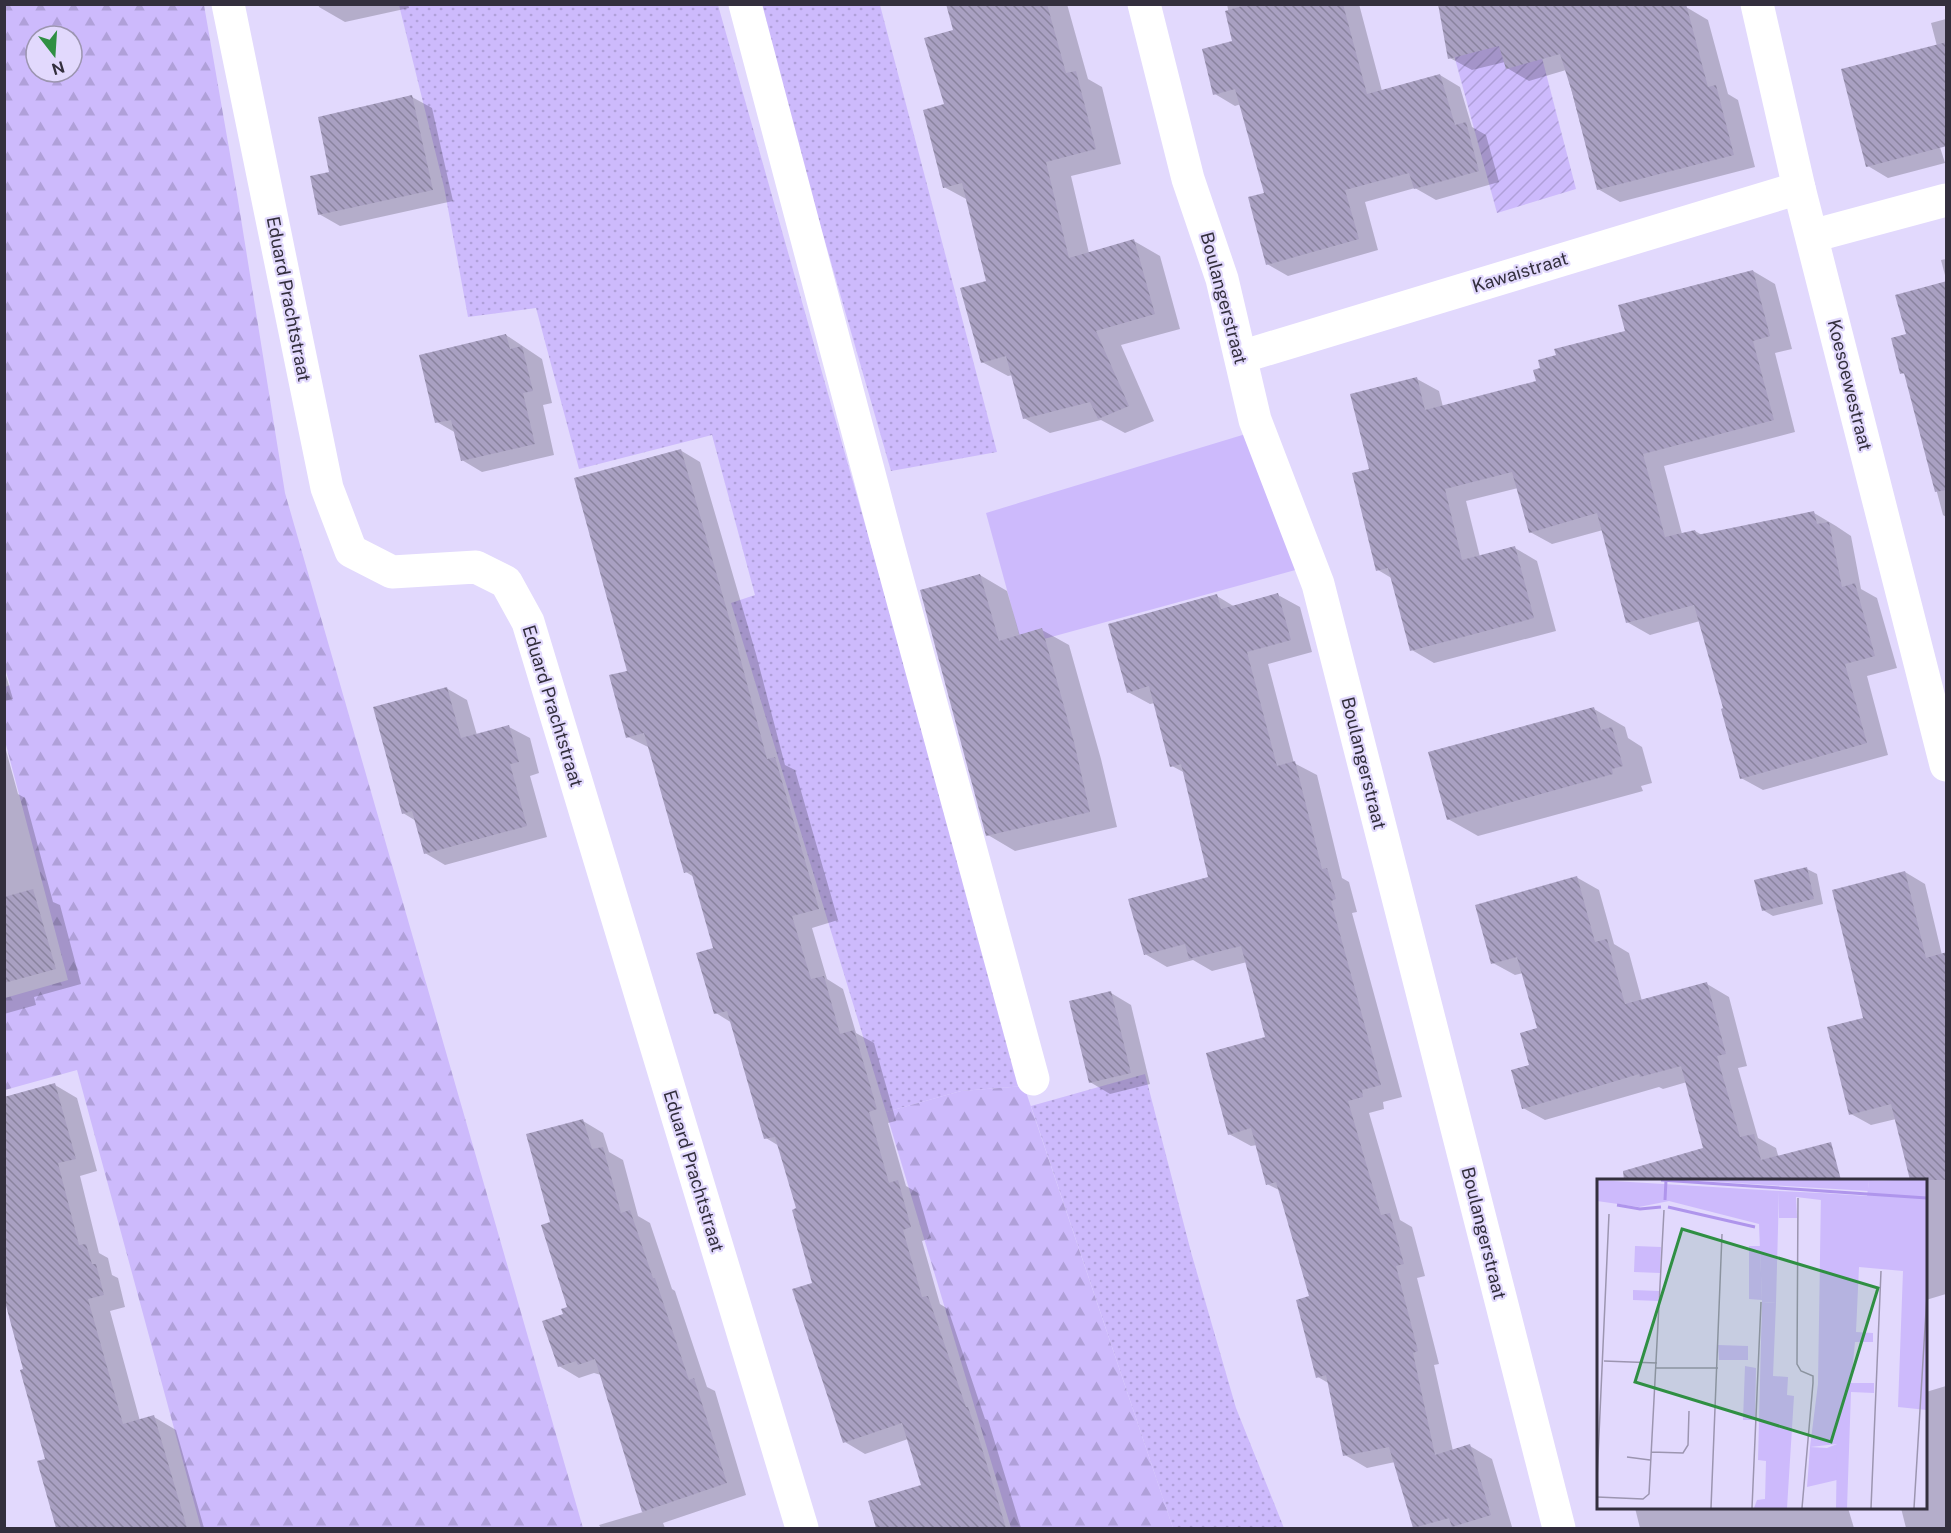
<svg xmlns="http://www.w3.org/2000/svg" width="1951" height="1533" font-family="'Public Sans',sans-serif">
<style>
.grass{fill:url(#grass-dots)}
.forest{fill:url(#forest-firs);fill-rule:evenodd}
.garden{fill:url(#garden-furrows)}
.pitch{fill:#cdbafc}
.shadow{fill:#0003}
.building{fill:url(#building-back-hatch)}
.lines{fill:none;stroke-linecap:round;stroke-linejoin:round}
.street{stroke:#fff;stroke-width:33}
.labels{text-anchor:middle;dominant-baseline:central;stroke-width:4.5;stroke-linejoin:round;paint-order:stroke}
.street-label{font-size:18px;fill:#332f3d;stroke:#e2d9fd}
.inset-river{fill:none;stroke:#af95ec;stroke-width:3}
.inset-road{fill:none;stroke:#9c95b0;stroke-width:1.5}
.view{fill:#2f8f43;fill-opacity:0.15;stroke:#2f8f43;stroke-width:3}
.inset-edge{fill:none;stroke:#332f3d;stroke-width:3}
</style>
<defs>
<pattern id="grass-dots" width="8" height="8" patternUnits="userSpaceOnUse" patternTransform="scale(1.5)"><rect width="8" height="8" fill="#cdbafc"/><path d="M2 2h.1M6 6h.1" fill="none" stroke="#b0a0d9" stroke-width="1.8" stroke-linecap="round"/></pattern>
<pattern id="forest-firs" width="22" height="20" patternUnits="userSpaceOnUse" patternTransform="scale(1.5)"><rect width="22" height="20" fill="#cdbafc"/><path d="M5 1l3.5 6h-7zM16 11l3.5 6h-7z" fill="#b0a0d9"/></pattern>
<pattern id="garden-furrows" width="10" height="10" patternUnits="userSpaceOnUse" patternTransform="scale(1.5)"><rect width="10" height="10" fill="#cdbafc"/><path d="M-1 1l2-2M0 10L10 0M9 11l2-2" fill="none" stroke="#b0a0d9"/></pattern>
<pattern id="building-back-hatch" width="6" height="6" patternUnits="userSpaceOnUse" patternTransform="scale(1.5)"><rect width="6" height="6" fill="#a9a0c2"/><path d="M-1 5l2 2M0 0l6 6M5-1l2 2" fill="none" stroke="#8a839f"/></pattern>
</defs>
<rect width="100%" height="100%" fill="#e2d9fd"/>
<g class="grass">
<polygon points="399,5 718,5 1024,1086 961,1091 886,1112 731,603 755,595 712,435 579,469 536,308 468,317 444,187"/>
<polygon points="757,5 880,5 997,452 891,471"/>
<polygon points="1145,1074 1191,1252 1236,1408 1284,1528 1173,1528 1031,1106"/>
</g>
<g class="forest">
<path d="M 5,4 L 204,5 L 238,200 L 285,493 L 583,1528 L 201,1528 L 77,1070 L 5,1090 L 5,998 L 68,980 L 5,741 L 5,687 L 10,685 L 4,665 ZM 36,36 L 72,36 L 72,72 L 36,72 Z"/>
<polygon points="1024,1086 1173,1528 1011,1528 886,1112 961,1091"/>
</g>
<polygon class="garden" points="1533,23 1576,189 1497,213 1451,44"/>
<polygon class="pitch" points="1249,433 1299,569 1022,645 986,513"/>
<g class="shadow">
<polygon points="318,4 408,4 409,8 345,22 319,7"/>
<polygon points="947,4 1067,4 1088,79 1102,87 1121,164 1071,176 1089,253 1134,241 1160,256 1180,329 1121,345 1154,421 1125,433 1101,420 1050,433 1024,418 1013,375 1008,376 982,362 988,282 968,200 944,187 946,105 955,31"/>
<polygon points="1227,4 1359,4 1382,91 1440,75 1460,87 1472,127 1486,135 1499,182 1436,200 1415,188 1365,202 1378,250 1288,276 1267,264 1266,194 1241,104 1235,106 1215,94 1234,42"/>
<polygon points="1440,4 1686,7 1708,20 1728,94 1738,100 1755,167 1620,202 1598,189 1566,70 1529,81 1507,68 1505,62 1472,70 1450,58"/>
<polygon points="1946,19 1946,142 1939,144 1945,163 1888,178 1868,166 1937,46 1931,23"/>
<polygon points="412,97 432,108 453,201 340,226 319,214 331,173"/>
<polygon points="1946,259 1946,279 1941,260"/>
<polygon points="1753,271 1775,284 1792,349 1775,353 1795,432 1664,466 1682,534 1695,531 1702,535 1814,513 1836,526 1851,536 1861,589 1877,598 1897,668 1867,676 1888,755 1763,790 1741,778 1725,709 1700,621 1650,635 1627,622 1603,530 1552,544 1530,532 1518,488 1466,501 1480,557 1515,548 1537,561 1556,631 1434,663 1412,650 1393,579 1378,570 1370,470 1417,379 1439,391 1443,407 1537,382 1626,332"/>
<polygon points="1946,283 1946,517 1943,515 1906,375 1902,373 1908,335"/>
<polygon points="506,335 542,359 552,403 543,405 554,455 482,472 462,460 456,433 437,422"/>
<polygon points="680,450 700,462 756,654 785,765 795,770 838,920 812,928 827,979 843,989 856,1033 874,1043 896,1121 888,1123 906,1186 918,1193 931,1238 922,1241 940,1304 948,1309 985,1419 988,1420 1021,1528 878,1528 870,1502 923,1486 908,1439 865,1454 845,1442 798,1209 779,1146 766,1138 732,1023 716,1013 715,949 694,877 686,872 650,748 628,737 629,672"/>
<polygon points="980,575 1007,591 1020,636 1042,630 1069,645 1101,759 1117,827 1015,851 988,835"/>
<polygon points="1278,595 1300,607 1312,652 1268,664 1294,763 1317,775 1342,878 1349,882 1357,912 1352,913 1402,1097 1383,1102 1384,1109 1369,1113 1400,1220 1412,1227 1425,1276 1417,1278 1439,1364 1434,1365 1453,1451 1470,1446 1492,1459 1512,1527 1509,1528 1414,1528 1395,1462 1367,1468 1345,1455 1330,1384 1318,1377 1311,1297 1281,1191 1267,1184 1257,1145 1251,1146 1229,1134 1267,1038 1247,962 1212,971 1193,960 1167,967 1145,954 1210,878 1185,773 1172,766 1155,703 1150,704 1128,692 1217,596 1235,607"/>
<polygon points="4,669 13,699 4,701"/>
<polygon points="446,688 467,700 477,735 509,727 530,738 539,773 530,776 547,837 445,865 425,853 416,821 403,813"/>
<polygon points="1594,709 1625,727 1628,738 1642,747 1652,783 1641,786 1643,791 1478,836 1448,819"/>
<polygon points="4,743 18,794 25,798 53,902 60,905 81,984 34,997 36,1005 4,1014"/>
<polygon points="1807,869 1817,874 1823,904 1773,916 1763,910"/>
<polygon points="1905,872 1925,884 1942,955 1946,954 1946,1294 1926,1300 1926,1180 1906,1180 1911,1179 1896,1119 1871,1125 1851,1114 1865,1019"/>
<polygon points="1576,877 1599,890 1614,944 1629,953 1642,1001 1707,984 1729,997 1747,1066 1738,1068 1758,1138 1776,1148 1785,1180 1634,1180 1631,1170 1705,1149 1687,1082 1663,1089 1659,1087 1545,1120 1523,1108 1539,1029 1523,973 1515,975 1493,963"/>
<polygon points="1111,993 1131,1005 1150,1084 1110,1094 1090,1082"/>
<polygon points="55,1085 77,1098 97,1171 80,1176 99,1253 108,1258 112,1275 118,1278 125,1307 110,1311 140,1421 154,1417 176,1430 204,1528 58,1528 39,1462 47,1460 24,1370"/>
<polygon points="583,1121 603,1133 609,1152 623,1160 638,1216 650,1223 672,1289 675,1291 707,1387 715,1391 746,1495 663,1523 665,1528 601,1528 599,1525 643,1512 601,1375 594,1373 579,1378 559,1366 564,1315 569,1308 552,1223"/>
<polygon points="1946,1386 1946,1528 1906,1528 1901,1508 1926,1508 1926,1392"/>
<polygon points="1635,1508 1848,1508 1854,1528 1640,1528"/>
</g>
<g class="building">
<polygon points="946,4 1047,4 1066,73 1076,71 1096,149 1046,162 1069,258 1134,239 1155,314 1096,331 1129,406 1098,419 1090,402 1023,419 1006,356 981,363 960,288 986,281 962,183 943,188 923,110 944,104 924,38 953,30"/>
<polygon points="1249,4 1343,4 1367,94 1440,74 1455,125 1466,122 1479,171 1414,189 1409,173 1345,190 1359,239 1266,265 1248,197 1264,193 1235,89 1213,95 1202,49 1232,41 1225,11"/>
<polygon points="1438,4 1686,4 1708,87 1716,85 1734,155 1597,190 1572,92 1560,54 1506,69 1499,46 1448,59"/>
<polygon points="1947,42 1947,146 1866,167 1841,69"/>
<polygon points="412,95 433,190 318,215 310,176 329,172 318,117"/>
<polygon points="1753,270 1770,336 1753,341 1774,420 1643,454 1665,537 1695,530 1697,535 1814,511 1817,524 1829,522 1842,587 1855,583 1875,656 1845,664 1867,743 1740,779 1721,709 1723,708 1694,605 1626,623 1597,513 1529,533 1512,472 1445,489 1462,560 1515,546 1534,618 1410,651 1388,568 1376,571 1352,473 1369,469 1350,394 1417,377 1425,410 1536,381 1533,370 1540,368 1538,360 1556,355 1554,349 1625,331 1618,305"/>
<polygon points="1947,281 1947,490 1935,492 1904,373 1900,374 1891,338 1906,334 1895,295"/>
<polygon points="506,334 510,349 522,346 533,391 523,393 535,444 461,461 451,420 435,423 419,355"/>
<polygon points="681,449 736,642 767,759 775,757 819,909 792,916 811,979 824,976 840,1034 854,1030 877,1109 869,1112 889,1183 898,1180 911,1227 903,1230 922,1297 928,1296 966,1407 968,1407 981,1445 1006,1528 876,1528 868,1501 921,1485 902,1423 843,1443 792,1289 812,1283 792,1210 796,1208 775,1137 764,1139 727,1011 714,1014 696,953 713,948 691,871 684,873 644,733 626,738 609,675 627,671 574,478"/>
<polygon points="980,574 999,641 1042,628 1074,742 1090,812 986,836 920,590"/>
<polygon points="1278,593 1291,640 1247,652 1277,766 1295,761 1322,869 1327,868 1336,899 1331,901 1381,1085 1362,1090 1363,1097 1348,1101 1381,1215 1390,1213 1404,1264 1396,1266 1418,1351 1413,1353 1435,1455 1470,1444 1491,1515 1452,1527 1449,1518 1413,1528 1389,1447 1343,1456 1326,1375 1316,1378 1296,1300 1309,1296 1276,1182 1266,1185 1251,1128 1228,1135 1206,1053 1265,1037 1241,946 1189,959 1185,944 1144,955 1128,899 1208,877 1181,764 1170,767 1149,686 1127,693 1108,624 1217,594 1221,609"/>
<polygon points="447,687 461,738 509,725 519,762 510,764 527,826 424,854 412,811 402,814 373,707"/>
<polygon points="1594,707 1601,730 1612,727 1623,766 1612,769 1613,774 1447,820 1428,752"/>
<polygon points="1807,867 1814,899 1762,911 1754,880"/>
<polygon points="1905,871 1926,958 1947,952 1947,1180 1910,1180 1891,1104 1849,1115 1827,1027 1863,1018 1832,890"/>
<polygon points="1577,876 1595,942 1607,939 1625,1004 1707,982 1726,1054 1717,1056 1740,1137 1754,1134 1761,1160 1831,1142 1841,1180 1624,1180 1623,1171 1703,1148 1681,1066 1640,1077 1639,1074 1522,1109 1511,1070 1529,1065 1520,1033 1537,1028 1517,957 1491,964 1475,905"/>
<polygon points="33,889 56,969 4,983 4,897"/>
<polygon points="1111,991 1131,1073 1089,1083 1069,1001"/>
<polygon points="55,1083 76,1159 58,1163 79,1245 86,1244 92,1264 96,1264 104,1295 88,1299 123,1424 154,1415 187,1528 56,1528 37,1461 45,1459 20,1370 23,1369 4,1298 4,1097"/>
<polygon points="583,1119 592,1149 603,1147 621,1213 630,1210 653,1278 655,1278 689,1380 694,1378 727,1483 642,1512 595,1359 578,1365 576,1361 558,1367 542,1321 563,1314 561,1309 567,1307 541,1225 550,1222 526,1134"/>
</g>
<g class="lines">
<g class="street">
<polyline points="228,4 327,488 351,551 392,572 476,567 506,582 528,622 802,1528"/>
<polyline points="745,4 886,538 1033,1079"/>
<polyline points="1144,4 1188,179 1222,279 1255,420 1318,584 1559,1528"/>
<polyline points="1757,4 1799,188 1946,765"/>
<polyline points="1812,236 1946,200"/>
<polyline points="1241,357 1799,188"/>
</g>
</g>
<g class="labels">
<g class="street-label">
<text transform="translate(1520 272) rotate(-17)">Kawaistraat</text>
<text transform="translate(1224 298) rotate(75)">Boulangerstraat</text>
<text transform="translate(289 299) rotate(79)">Eduard Prachtstraat</text>
<text transform="translate(1850 385) rotate(76)">Koesoewestraat</text>
<text transform="translate(553 706) rotate(73)">Eduard Prachtstraat</text>
<text transform="translate(1364 763) rotate(76)">Boulangerstraat</text>
<text transform="translate(694 1171) rotate(73)">Eduard Prachtstraat</text>
<text transform="translate(1484 1233) rotate(76)">Boulangerstraat</text>
</g>
</g>
<g transform="translate(1597 1179)">
<rect width="330" height="330" fill="#e2d9fd"/>
<path d="M 90,1 L 286,1 L 272,2 L 271,12 ZM 182,12 L 224,14 L 224,21 L 199,18 L 200,39 L 182,39 ZM 38,67 L 64,68 L 63,94 L 37,93 ZM 152,67 L 163,67 L 165,121 L 152,120 ZM 36,111 L 62,112 L 61,122 L 36,121 ZM 165,123 L 179,124 L 176,197 L 191,198 L 190,216 L 197,217 L 190,329 L 157,329 L 160,321 L 168,320 L 169,282 L 161,281 ZM 148,187 L 159,189 L 158,241 L 146,241 ZM 240,265 L 240,301 L 210,308 L 213,268 L 230,269 Z" fill="#cdbafc"/>
<path d="M 0,1 L 182,12 L 179,124 L 165,123 L 162,45 L 72,22 L 42,28 L 0,22 ZM 298,1 L 330,1 L 330,231 L 301,228 L 306,92 L 262,88 L 259,153 L 276,154 L 276,163 L 258,163 L 254,204 L 277,204 L 277,214 L 254,213 L 250,329 L 239,329 L 240,265 L 213,268 L 221,205 L 224,14 L 270,17 L 272,2 Z" fill="#cdbafc"/>
<path d="M 121,166 L 151,167 L 151,181 L 122,181 Z" fill="#cdbafc"/>
<path class="inset-river" d="M 64,1 L 330,19M 68,21 L 69,1M 20,26 L 43,30 L 64,28M 71,28 L 158,48"/>
<path class="inset-road" d="M 201,19 L 200,185 L 204,192 L 216,197 L 216,204 L 205,329M 7,182 L 60,184M 59,189 L 121,189M 54,273 L 86,274 L 91,266 L 92,232M 30,278 L 53,281M 0,300 L 12,35M 0,318 L 46,320 L 52,315 L 67,31M 114,329 L 125,55M 155,329 L 164,123M 274,329 L 284,92M 317,329 L 330,116"/>
<path class="view" d="M 85,50 L 281,109 L 234,263 L 38,203 Z"/>
<rect width="330" height="330" class="inset-edge"/>
</g>
<rect width="1951" height="1533" fill="none" stroke="#332f3d" stroke-width="12"/>
<g transform="translate(54 54) rotate(163)"><circle r="28" fill="#e2d9fd" stroke="#9c95b0" stroke-width="1.5"/>
<path d="M0-4.5L10 22L0 15L-10 22Z" fill="#2f8f43"/>
<text y="-9" font-size="16" font-weight="bold" text-anchor="middle" fill="#332f3d">N</text>
</g>
</svg>
